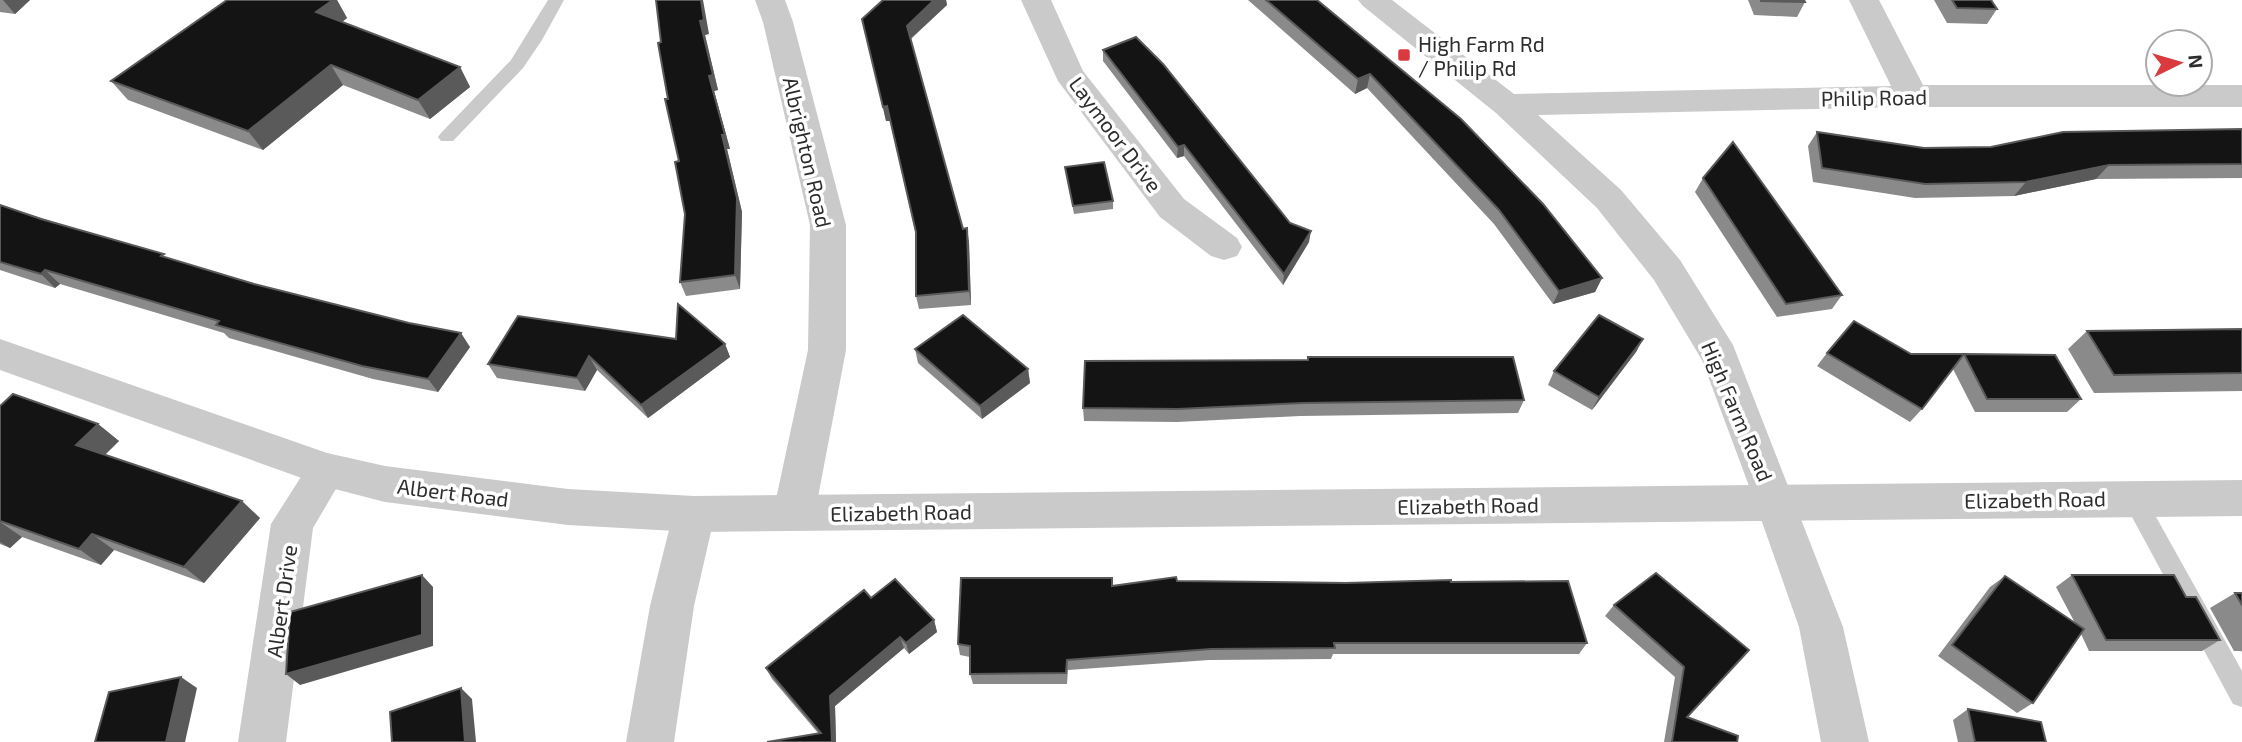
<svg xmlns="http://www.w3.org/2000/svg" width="2242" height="742" font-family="'Exo 2',sans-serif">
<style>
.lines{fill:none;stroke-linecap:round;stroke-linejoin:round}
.service{fill:#cacaca;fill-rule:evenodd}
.minor{fill:#cacaca;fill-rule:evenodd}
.tertiary{fill:#cacaca;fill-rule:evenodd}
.wall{fill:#8a8a8a}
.shaded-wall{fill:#5a5a5a}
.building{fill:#141414;stroke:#5a5a5a;stroke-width:2}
.poi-dot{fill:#da3a3d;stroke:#fff;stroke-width:2.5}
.labels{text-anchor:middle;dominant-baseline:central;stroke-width:7;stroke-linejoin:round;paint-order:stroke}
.poi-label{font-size:21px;fill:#2d2d2d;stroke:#fff;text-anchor:start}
.street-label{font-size:21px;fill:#2d2d2d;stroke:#fff}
</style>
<rect width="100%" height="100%" fill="#fff"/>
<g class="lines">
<g class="service">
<polygon points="548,0 564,0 542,40 523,68 453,141 441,141 438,137 441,133 511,60"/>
<polygon points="2133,487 2141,490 2242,671 2242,707 2233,704 2125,504 2122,497 2125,490"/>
</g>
<g class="minor">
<polygon points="755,0 785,0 793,22 846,225 846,350 815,513 809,526 794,531 779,526 773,513 808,350 810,225 763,22"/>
<polygon points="1021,0 1051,0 1083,71 1184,199 1237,238 1242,247 1237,256 1224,260 1211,256 1160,217 1058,81"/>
<polygon points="1358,0 1392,0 1514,94 1891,86 1849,0 1879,0 1923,85 2242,85 2242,107 1912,107 1538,115 1621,190 1680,260 1733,345 1843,627 1869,742 1821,742 1799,627 1755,502 1702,360 1654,280 1597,208 1496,113 1363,6"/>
<polygon points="327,453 341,458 347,470 313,528 286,742 238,742 271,524 313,458"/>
<polygon points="694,496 709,501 715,514 694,606 674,742 626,742 650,606 673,514 679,501"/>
</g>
<polygon class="tertiary" points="0,339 327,453 385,466 568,489 694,496 2242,480 2242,516 694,532 568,525 385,502 327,487 0,370"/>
</g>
<g class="wall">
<polygon points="0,0 30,0 15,14 0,12"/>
<polygon points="227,0 337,0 347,18 342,22 460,67 470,87 430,119 343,85 263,150 128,100 111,81"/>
<polygon points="883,0 946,0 947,5 911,39 963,229 969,242 971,305 919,309 916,296 916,235 890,121 886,121 862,19"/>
<polygon points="1248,0 1317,0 1602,278 1595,292 1553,304 1494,224 1367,88 1355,94"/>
<polygon points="1748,0 1804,0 1805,2 1797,17 1754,15"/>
<polygon points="1934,0 1991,0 1997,9 1987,24 1947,23"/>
<polygon points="709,34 705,35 718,90 714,91 730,149 727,149 742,212 740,289 686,296 680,282 685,214 679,161 658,43"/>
<polygon points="1103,50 1290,223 1309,242 1283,285 1184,156 1177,158 1103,61"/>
<polygon points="2242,129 2242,178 2096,179 2014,196 1915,198 1813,182 1808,146 1817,132 1924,148 1991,147"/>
<polygon points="1065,167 1113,201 1113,209 1074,214 1066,174"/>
<polygon points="1703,178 1842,295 1832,309 1777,317 1695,192"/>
<polygon points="0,205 168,258 470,347 438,392 373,379 229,338 224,333 60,284 55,288 0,270"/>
<polygon points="2242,329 2242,391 2094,393 2068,349 2087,331"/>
<polygon points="676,339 725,344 730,357 648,418 597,370 585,391 497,378 488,364"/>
<polygon points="1643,339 1636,352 1592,410 1548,385 1554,371"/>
<polygon points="915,349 1028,369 1030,383 982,419 918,363"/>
<polygon points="1827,353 1964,354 2081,399 2067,412 1975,412 1953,369 1922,409 1910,422 1817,366"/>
<polygon points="1308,357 1524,400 1518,413 1300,416 1177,422 1084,421 1083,408 1307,360"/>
<polygon points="0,406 98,424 119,441 105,455 260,518 204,583 114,550 101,565 22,537 10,548 0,544"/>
<polygon points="2072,575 2186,597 2220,640 2202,651 2089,651 2081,634 2033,703 2017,713 1938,656 1990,587 2005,576 2075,623 2056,587"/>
<polygon points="1112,578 1112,586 1177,581 1346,583 1451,582 1587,643 1579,654 1333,654 1331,659 1209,660 1068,670 1067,684 973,684 970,674 970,657 960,655 958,644"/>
<polygon points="2235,593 2242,593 2242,652 2241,651 2234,651 2210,608"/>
<polygon points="871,598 934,620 937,632 909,654 904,648 835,706 836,742 767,742 818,733 772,679 766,668"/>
<polygon points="1614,605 1749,650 1687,717 1737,742 1664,742 1675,677 1605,616"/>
<polygon points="1968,709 2046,742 1958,742 1953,720"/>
</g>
<g class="shaded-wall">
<polygon points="3,0 30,0 15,14"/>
<polygon points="333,0 337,0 347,18 329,32 316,12"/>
<polygon points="701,0 703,0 709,34 705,35 718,90 714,91 730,149 727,149 742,212 740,289 735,275 709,76 700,21"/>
<polygon points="934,0 946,0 947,5 909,40 907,26"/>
<polygon points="331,65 343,85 263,150 248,131"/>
<polygon points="460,67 470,87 430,119 418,100"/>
<polygon points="1370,74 1367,88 1355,94 1358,79"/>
<polygon points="887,106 890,121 886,121 883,107"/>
<polygon points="1184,145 1184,156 1177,158 1178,147"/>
<polygon points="2109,165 2096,179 2014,196 2026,182"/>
<polygon points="967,228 969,242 971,305 969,291"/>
<polygon points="1311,231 1309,242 1283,285 1284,274"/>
<polygon points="45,270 60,284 55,288 41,274"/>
<polygon points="1602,278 1595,292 1553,304 1559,291"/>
<polygon points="461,333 470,347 438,392 428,379"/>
<polygon points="1643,339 1636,352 1592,410 1599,397"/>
<polygon points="725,344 730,357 648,418 641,405"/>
<polygon points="589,356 597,370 585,391 577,378"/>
<polygon points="1028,369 1030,383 982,419 980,406"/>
<polygon points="98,424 119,441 97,462 76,445"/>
<polygon points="242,501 260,518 204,583 184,567"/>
<polygon points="0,522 22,537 10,548 0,542"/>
<polygon points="92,534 114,550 101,565 79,549"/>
<polygon points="422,575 433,587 433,646 300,685 286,674"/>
<polygon points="934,620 937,632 909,654 906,643"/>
<polygon points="900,637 904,648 835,706 836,742 832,742 830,696"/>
<polygon points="181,677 197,688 185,742 166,742"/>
<polygon points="461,688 472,699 476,742 465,742"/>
</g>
<g class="building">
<polygon points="227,0 333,0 316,12 460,67 418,100 331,65 248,131 111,81"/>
<polygon points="656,0 701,0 704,20 700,21 713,75 709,76 725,135 722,135 737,198 735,275 680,282 685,214 675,162 679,161 665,99 668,99 658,43 661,42"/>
<polygon points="883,0 934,0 907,26 963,229 967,228 969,291 916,296 916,232 887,106 883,107 862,19"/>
<polygon points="1266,0 1317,0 1461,119 1543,204 1602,278 1559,291 1499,210 1370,74 1358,79"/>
<polygon points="1761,0 1804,0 1805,2 1761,1"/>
<polygon points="1952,0 1991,0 1997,9 1957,8"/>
<polygon points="1136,37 1163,64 1290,223 1311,231 1284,274 1184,145 1178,147 1103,50"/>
<polygon points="2242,129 2242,164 2109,165 2026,182 1925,184 1822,168 1817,132 1924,148 1991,147 2063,132"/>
<polygon points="1733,142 1842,295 1786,304 1703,178"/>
<polygon points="1104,162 1113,201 1073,206 1065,167"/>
<polygon points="0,205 41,219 164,254 161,256 254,284 409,323 461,333 428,379 362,366 216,325 219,321 45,270 41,274 0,262"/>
<polygon points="678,304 725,344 641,405 589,356 577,378 488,364 518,316 676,339"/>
<polygon points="963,315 1028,369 980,406 915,349"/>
<polygon points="1599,315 1643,339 1599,397 1554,371"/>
<polygon points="1854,321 1911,354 1964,354 1922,409 1827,353"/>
<polygon points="2242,329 2242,373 2114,375 2087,331"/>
<polygon points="1964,354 2055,355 2081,399 1987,399"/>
<polygon points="1308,357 1513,357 1524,400 1303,403 1178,409 1083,408 1085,361 1308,360"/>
<polygon points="13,394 98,424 76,445 242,501 184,567 92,534 79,549 0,521 0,406"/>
<polygon points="1656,573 1749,650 1687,717 1738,736 1737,742 1672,742 1684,667 1614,605"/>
<polygon points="422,575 422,635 286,674 290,612"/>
<polygon points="2072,575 2174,575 2186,597 2196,597 2220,640 2106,640"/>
<polygon points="2005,576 2084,629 2033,703 1952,645"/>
<polygon points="1176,577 1177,581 1346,583 1451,580 1451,582 1568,581 1587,643 1334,643 1335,648 1211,649 1067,660 1066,673 970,674 970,646 958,644 961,578 1112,578 1112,586"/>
<polygon points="895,579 934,620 906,643 900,637 830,696 832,742 767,742 821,733 766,668 864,590 871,598"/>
<polygon points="2235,593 2242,593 2242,605"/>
<polygon points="181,677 166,742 95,742 109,692"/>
<polygon points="461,688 465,742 392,742 390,712"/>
<polygon points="1968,709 2041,722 2046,742 1975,742"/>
</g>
<rect class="poi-dot" x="1397" y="48" width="14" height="14" rx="3.5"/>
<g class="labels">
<g class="poi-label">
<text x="1418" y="43">High Farm Rd<tspan x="1418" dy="24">/ Philip Rd</tspan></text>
</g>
<g class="street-label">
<text transform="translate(1874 97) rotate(-1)">Philip Road</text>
<text transform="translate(1116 134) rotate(53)">Laymoor Drive</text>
<text transform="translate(808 152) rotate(77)">Albrighton Road</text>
<text transform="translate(1738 411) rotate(67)">High Farm Road</text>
<text transform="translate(453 492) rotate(7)">Albert Road</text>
<text transform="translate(2035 499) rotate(-1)">Elizabeth Road</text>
<text transform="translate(1468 505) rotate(-1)">Elizabeth Road</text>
<text transform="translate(901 512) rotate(-1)">Elizabeth Road</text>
<text transform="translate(281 601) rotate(-82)">Albert Drive</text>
</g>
</g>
<g transform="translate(2179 63) rotate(85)"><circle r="33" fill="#ffffff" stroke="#ababab" stroke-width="2"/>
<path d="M0-5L12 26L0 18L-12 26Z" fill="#da3a3d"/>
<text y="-10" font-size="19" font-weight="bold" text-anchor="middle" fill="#2d2d2d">N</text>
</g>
</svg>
